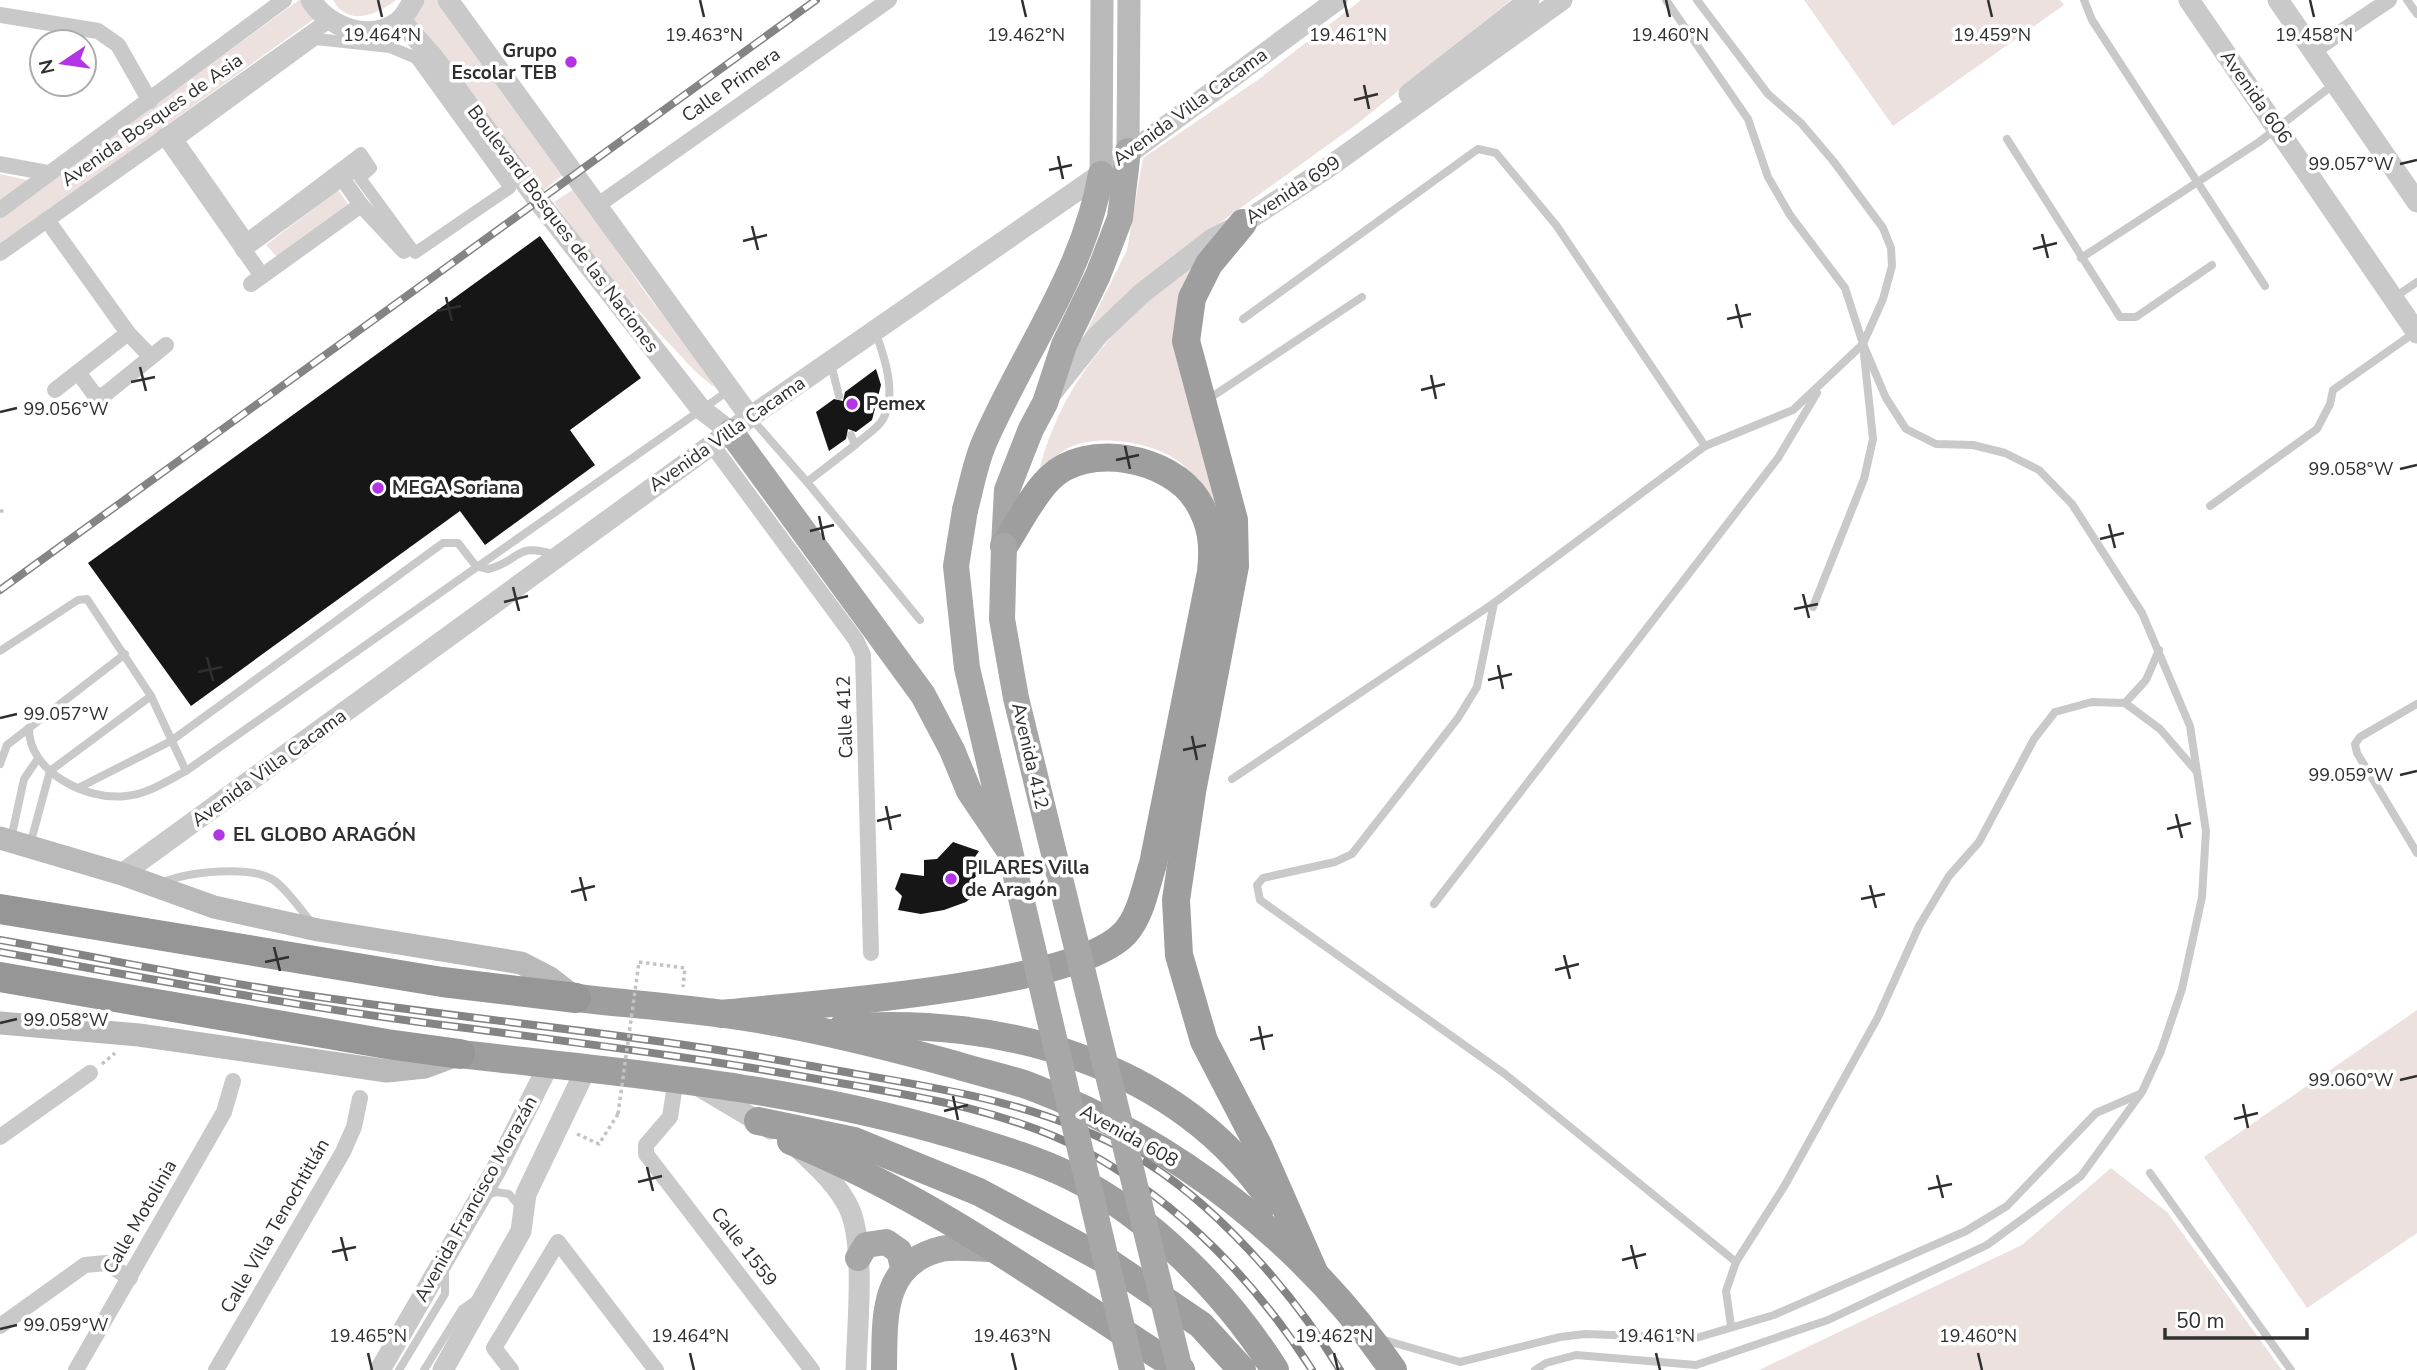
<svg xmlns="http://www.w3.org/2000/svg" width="2417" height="1370" font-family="'Nunito Sans',sans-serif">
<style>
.green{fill:#ece1de}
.building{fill:#161616}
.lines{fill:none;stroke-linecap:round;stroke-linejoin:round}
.path{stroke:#c3c3c3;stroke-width:3.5;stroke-dasharray:3.5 3.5;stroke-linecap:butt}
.service{stroke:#c9c9c9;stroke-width:8}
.pedestrian{stroke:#c9c9c9;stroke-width:12}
.minor{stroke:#c9c9c9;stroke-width:16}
.tertiary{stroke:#c9c9c9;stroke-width:21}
.secondary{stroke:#b9b9b9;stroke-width:23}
.primary{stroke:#a7a7a7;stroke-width:26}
.trunk{stroke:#9e9e9e;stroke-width:28}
.motorway{stroke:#969696;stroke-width:30}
.rail-casing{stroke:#848484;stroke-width:8}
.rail{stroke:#fff;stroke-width:5;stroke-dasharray:16;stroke-linecap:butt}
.path-bridge{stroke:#c3c3c3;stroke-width:3.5;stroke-dasharray:3.5 3.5;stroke-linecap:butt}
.primary-bridge{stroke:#a7a7a7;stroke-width:26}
.ticks{fill:none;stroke:#2f2f2f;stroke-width:2.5}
.poi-dot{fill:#b334e4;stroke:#fff;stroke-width:2.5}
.labels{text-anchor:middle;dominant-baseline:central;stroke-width:7;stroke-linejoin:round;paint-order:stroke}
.poi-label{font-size:19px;font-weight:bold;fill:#2f2f2f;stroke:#fff;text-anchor:start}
.street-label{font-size:19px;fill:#2f2f2f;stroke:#fff}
.ticks-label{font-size:18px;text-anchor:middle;fill:#2f2f2f;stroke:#fff;stroke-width:7;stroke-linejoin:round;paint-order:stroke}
</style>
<rect width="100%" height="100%" fill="#fff"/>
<g class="green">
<polygon points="299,0 303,0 314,19 0,245 0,218"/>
<path d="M 333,0 L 396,0 C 378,14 348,28 333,0 Z"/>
<polygon points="425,0 437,0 565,173 542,192 413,20"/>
<polygon points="1361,0 1511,0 1357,124 1188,246 1079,346 1127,250 1143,158 1259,79"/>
<polygon points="1804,0 2060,0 2064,5 1893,126"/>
<polygon points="0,174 31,181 0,203"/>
<path d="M 574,189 L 645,292 L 706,370 L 714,387 C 694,373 681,355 664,338 C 624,296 587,250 554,202 Z"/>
<polygon points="338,190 349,205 278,258 266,245"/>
<path d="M 1197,262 L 1186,284 L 1223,544 C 1214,520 1201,480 1181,463 C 1154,442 1099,433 1068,448 C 1058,453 1048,464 1039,471 C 1064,376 1120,319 1197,262 Z"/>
<polygon points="2417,1010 2417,1233 2307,1308 2204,1157"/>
<polygon points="2111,1168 2167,1212 2282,1370 1759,1370 2022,1245"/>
</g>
<g class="building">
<polygon points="540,236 641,378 570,430 595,465 485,545 460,511 191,706 88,563"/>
<polygon points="876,369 881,385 872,420 856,432 848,429 846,439 829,451 816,412 834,399 843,401 845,392"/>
<polygon points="953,842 979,851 973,860 982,867 974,879 982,889 966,902 944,910 921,914 898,910 902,896 895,889 901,873 924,876 924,860 937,859"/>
</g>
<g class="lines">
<g class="path">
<polyline points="0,511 4,511"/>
<polyline points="639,962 685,968 683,987"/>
<polyline points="102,1064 115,1053"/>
<polyline points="577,1134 599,1144 618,1114"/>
</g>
<g class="service">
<polyline points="2084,0 2092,20 2265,286"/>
<polyline points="2407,0 2417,14"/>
<polyline points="2007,139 2120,317 2136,317 2212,265"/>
<polyline points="2081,258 2259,142 2334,84"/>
<polyline points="2395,297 2417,282"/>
<polyline points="1243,319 1478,149 1496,153 1556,225 1705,446"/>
<polyline points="831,364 839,396"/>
<polyline points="1207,400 1362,297"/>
<polyline points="750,417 807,482 855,445 851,435"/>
<path d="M 855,445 C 863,437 878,429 883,419 C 897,394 885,358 876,334"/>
<polyline points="807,482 920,620"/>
<polyline points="2210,506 2317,429 2330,404 2333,390 2414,333"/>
<polyline points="1494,603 1477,687 1458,718 1352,854 1335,862 1263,878 1257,885 1260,900 1505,1074 1736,1262"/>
<polyline points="1813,607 1864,479 1873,439 1864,354"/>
<polyline points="0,651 78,600 87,599 151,696 186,771"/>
<polyline points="2125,703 2146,680 2159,650"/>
<polyline points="2417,704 2360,737 2355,744 2357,753 2417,853"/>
<path d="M 29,728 C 28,771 86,801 126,796 C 148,794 167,781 186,771 L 728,391"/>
<polyline points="0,764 7,745 125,654"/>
<polyline points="1232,779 1494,603 1705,446 1793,410 1863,344 1883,299 1892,266 1891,248 1883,228 1834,162 1801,123 1768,94 1697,0"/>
<path d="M 80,787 L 171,741 L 443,543 L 458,543 L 476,566 L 488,569 C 522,561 513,541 556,555"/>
<polyline points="11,839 24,779 37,760"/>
<polyline points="30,845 50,771 151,696"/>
<path d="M 161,883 C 187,872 251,864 275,881 C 289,892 300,909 312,923"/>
<polyline points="1434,904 1778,458 1817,393"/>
<polyline points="2150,1173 2291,1370"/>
<polyline points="485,1196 496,1192 509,1194 520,1207"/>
<polyline points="1731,1326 1726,1291 1736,1262 1785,1185 1878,1017 1919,926 1949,876 1979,842 2034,739 2055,712 2092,702 2125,703 2160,729 2197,772"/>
<polyline points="1381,1339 1460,1362 1560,1337 1585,1334 1696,1338 1774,1315 1966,1231 2007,1206 2096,1113 2140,1094"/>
<polyline points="399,1370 445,1294 445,1270"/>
<polyline points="424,1370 462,1309 475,1300"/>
<polyline points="1535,1370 1546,1363 1576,1355 1696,1365 1828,1320 1987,1245 2081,1176 2142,1092 2161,1051 2182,989 2202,897 2206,831 2190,726 2142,613 2072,504 2039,470 2005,453 1973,445 1936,444 1906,429 1886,398 1863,344 1845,288 1790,215 1768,177 1748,119 1666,0"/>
</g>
<polygon class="pedestrian" points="316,39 390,47 416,58 510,188 415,253 360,178 371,168 361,153 247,239 178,140"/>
<g class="minor">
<polyline points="0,15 98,31 118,45 150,101"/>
<polyline points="2313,51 2389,0"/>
<polyline points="164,136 262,276"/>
<polyline points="0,164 49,173"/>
<polyline points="342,178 361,205 404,251"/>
<polyline points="598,205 889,0"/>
<polyline points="0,210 284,0"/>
<polyline points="47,220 128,333 151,357"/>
<polyline points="243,250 357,167"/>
<polyline points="0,253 328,21"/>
<polyline points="251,284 361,205"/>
<polyline points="78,372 94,394 103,396 166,345"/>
<polyline points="55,390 128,333"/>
<polyline points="712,445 856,640 863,655 871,953"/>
<polyline points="676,1079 670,1117 646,1145 646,1154 812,1370"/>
<polyline points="0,1137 90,1073"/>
<polyline points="0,1326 85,1265 106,1263 130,1278"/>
<polyline points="76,1370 224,1112 233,1081"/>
<polyline points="216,1370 343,1152 354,1127 360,1098"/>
<polyline points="511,1370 494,1348 558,1242 656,1370"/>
</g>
<g class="tertiary">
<path d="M 311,0 C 327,27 370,43 398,22 C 405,17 409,7 414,0"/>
<polyline points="448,0 750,417"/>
<polyline points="2189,0 2417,333"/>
<polyline points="2278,0 2417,202"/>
<polyline points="400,20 433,57 540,203 701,409 731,432"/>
<polyline points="1409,94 1529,0"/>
<polyline points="1051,394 1098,335 1141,294 1212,239 1243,223 1326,169 1562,0"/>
<polyline points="122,874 750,417 1101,174 1337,0"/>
<polyline points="697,1085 771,1129"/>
<path d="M 800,1150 C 818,1167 838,1185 849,1208 C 866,1244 857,1328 856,1370"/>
<polyline points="380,1370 496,1170 549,1064"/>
<polyline points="443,1370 521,1231 526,1194 586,1069"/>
</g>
<g class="secondary">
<polyline points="1128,151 1129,0"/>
<polyline points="1101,174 1102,0"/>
<polyline points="0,838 122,874 214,907 318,930 521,963 550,978 576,998"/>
<polyline points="0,1023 139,1035 387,1071 425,1067 460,1054"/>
</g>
<g class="primary">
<polyline points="731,432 923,695 952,750 969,791 1008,849"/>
<path d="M 965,510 C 971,488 975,464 984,443 C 1023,353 1084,272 1101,174"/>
<polyline points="1004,546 1007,490 1031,429 1045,403 1064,345 1098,275 1120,218 1128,151"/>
<polyline points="858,1258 866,1245 886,1242 899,1251 903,1267"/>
<path d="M 884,1370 C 885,1319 880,1264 941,1249 C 956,1246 975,1249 990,1249"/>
</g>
<g class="trunk">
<polyline points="1243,223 1209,264 1192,298 1186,341 1234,520 1235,566 1192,792 1176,900 1179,955 1204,1041 1259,1147 1314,1272"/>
<path d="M 576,998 C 648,1006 721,1011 791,1025 C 846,1036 902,1050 956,1065 C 981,1073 1008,1078 1032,1087 C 1175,1141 1307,1244 1393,1370"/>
<path d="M 721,1014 C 802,1005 1075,988 1125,933 C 1141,916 1146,885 1153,864 L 1211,572 C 1214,545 1212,524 1197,500 C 1170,457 1086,441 1049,479 C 1031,497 1018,525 1004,546"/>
<path d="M 842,1028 C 1000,1015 1177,1063 1271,1201"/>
<path d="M 460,1054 C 626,1073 794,1087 955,1135 C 994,1147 1033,1158 1070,1176 C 1151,1216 1227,1294 1275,1370"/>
<polyline points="758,1121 854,1141 979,1192 1107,1261 1201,1325 1242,1370"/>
<path d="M 791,1141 C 931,1198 1054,1289 1181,1370"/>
</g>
<g class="motorway">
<polyline points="0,909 442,982 576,998"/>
<polyline points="0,977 387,1044 460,1054"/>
</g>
<g class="rail-casing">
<g id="rail">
<polyline points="0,590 816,0"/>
<path d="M 0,940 C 91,956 182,975 274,990 C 453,1019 632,1032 811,1066 C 920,1086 1035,1098 1134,1155 C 1213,1200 1293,1292 1340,1370"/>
<path d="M 0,952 C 155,980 310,1009 466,1028 C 587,1044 708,1059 828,1081 C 916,1096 1009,1110 1089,1153 C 1181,1204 1256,1282 1312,1370"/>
</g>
</g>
<use href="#rail" class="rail"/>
<polyline class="path-bridge" points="618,1114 639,962"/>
<g class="primary-bridge">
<polyline points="965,510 956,566 967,668 1132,1370"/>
<polyline points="1004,546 1002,619 1016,698 1180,1370"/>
</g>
</g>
<path class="ticks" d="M 378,0 L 382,17M 700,0 L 704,17M 1022,0 L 1026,17M 1344,0 L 1348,17M 1666,0 L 1670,17M 1988,0 L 1992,17M 2310,0 L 2314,17M 1364,85 L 1369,109M 1354,100 L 1378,94M 1058,156 L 1063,179M 2400,164 L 2417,160M 1049,170 L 1072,165M 752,226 L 758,250M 2042,234 L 2048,258M 743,241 L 767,235M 2033,249 L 2057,243M 446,297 L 452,321M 1736,304 L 1742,328M 437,311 L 461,306M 1727,319 L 1751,314M 140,367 L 146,391M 1431,375 L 1436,399M 131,382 L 155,377M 1421,390 L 1445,384M 0,412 L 17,408M 1125,446 L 1130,469M 1116,460 L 1139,455M 2400,469 L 2417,465M 819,516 L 824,540M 2109,524 L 2115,548M 810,531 L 834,525M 2100,539 L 2124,533M 513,587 L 519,611M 1803,594 L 1809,618M 504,602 L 528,596M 1794,609 L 1818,604M 207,657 L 213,681M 1498,665 L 1503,689M 198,672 L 222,667M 1488,680 L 1512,674M 0,718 L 17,714M 1192,736 L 1197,760M 1183,750 L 1206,745M 2400,775 L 2417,771M 886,806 L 891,830M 2176,814 L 2182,838M 877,821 L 901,815M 2167,829 L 2191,823M 580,877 L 586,901M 1870,885 L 1876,908M 571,892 L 595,886M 1861,899 L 1885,894M 274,947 L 280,971M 1564,955 L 1570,979M 265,962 L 289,957M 1555,970 L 1579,964M 0,1023 L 17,1019M 1259,1026 L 1264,1050M 1250,1040 L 1273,1035M 2400,1080 L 2417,1076M 953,1096 L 958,1120M 2243,1104 L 2248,1128M 944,1111 L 968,1105M 2234,1119 L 2258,1113M 647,1167 L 653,1191M 1937,1175 L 1943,1198M 638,1182 L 662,1176M 1928,1189 L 1952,1184M 341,1237 L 347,1261M 1631,1245 L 1637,1269M 332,1252 L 356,1247M 1622,1260 L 1646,1254M 0,1329 L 17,1325M 368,1353 L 372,1370M 690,1353 L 694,1370M 1012,1353 L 1016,1370M 1334,1353 L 1338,1370M 1656,1353 L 1660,1370M 1978,1353 L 1982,1370"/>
<g class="poi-dot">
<circle cx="571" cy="62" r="7"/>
<circle cx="852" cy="404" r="7"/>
<circle cx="378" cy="488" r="7"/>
<circle cx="219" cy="835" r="7"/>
<circle cx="951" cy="879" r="7"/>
</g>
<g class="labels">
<g class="poi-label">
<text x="557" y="51" text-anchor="end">Grupo<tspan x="557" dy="22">Escolar TEB</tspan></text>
<text x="866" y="404">Pemex</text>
<text x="392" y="488">MEGA Soriana</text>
<text x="233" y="835">EL GLOBO ARAGÓN</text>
<text x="965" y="868">PILARES Villa<tspan x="965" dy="22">de Aragón</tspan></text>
</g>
<g class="street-label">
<text transform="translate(731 85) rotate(-35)">Calle Primera</text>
<text transform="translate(2256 97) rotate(55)">Avenida 606</text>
<text transform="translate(1190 107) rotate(-36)">Avenida Villa Cacama</text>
<text transform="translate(152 120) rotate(-35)">Avenida Bosques de Asia</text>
<text transform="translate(1293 190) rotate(-33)">Avenida 699</text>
<text transform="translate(563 229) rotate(53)">Boulevard Bosques de las Naciones</text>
<text transform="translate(727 434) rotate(-35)">Avenida Villa Cacama</text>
<text transform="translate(845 717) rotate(-92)">Calle 412</text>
<text transform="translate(1030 756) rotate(77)">Avenida 412</text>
<text transform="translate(269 768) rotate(-36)">Avenida Villa Cacama</text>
<text transform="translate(1129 1136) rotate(29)">Avenida 608</text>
<text transform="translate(476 1199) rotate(-61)">Avenida Francisco Morazán</text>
<text transform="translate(140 1217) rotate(-60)">Calle Motolinia</text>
<text transform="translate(275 1226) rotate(-60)">Calle Villa Tenochtitlán</text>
<text transform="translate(744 1247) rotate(52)">Calle 1559</text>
</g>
</g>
<g class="ticks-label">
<text x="382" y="41">19.464°N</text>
<text x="704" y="41">19.463°N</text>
<text x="1026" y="41">19.462°N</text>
<text x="1348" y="41">19.461°N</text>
<text x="1670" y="41">19.460°N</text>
<text x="1992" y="41">19.459°N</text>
<text x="2314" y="41">19.458°N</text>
<text x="2351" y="170">99.057°W</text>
<text x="66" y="415">99.056°W</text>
<text x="2351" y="475">99.058°W</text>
<text x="66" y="720">99.057°W</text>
<text x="2351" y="781">99.059°W</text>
<text x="66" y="1026">99.058°W</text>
<text x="2351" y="1086">99.060°W</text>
<text x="66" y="1331">99.059°W</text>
<text x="368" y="1342">19.465°N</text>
<text x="690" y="1342">19.464°N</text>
<text x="1012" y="1342">19.463°N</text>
<text x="1334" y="1342">19.462°N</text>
<text x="1656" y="1342">19.461°N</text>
<text x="1978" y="1342">19.460°N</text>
</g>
<g transform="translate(63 63) rotate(257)"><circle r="33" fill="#ffffff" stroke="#acacac" stroke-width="2"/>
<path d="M0-5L12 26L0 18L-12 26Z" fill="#b334e4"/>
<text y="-10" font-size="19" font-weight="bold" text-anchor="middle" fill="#2f2f2f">N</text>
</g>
<path d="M2165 1328v10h142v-10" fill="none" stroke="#2f2f2f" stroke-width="3.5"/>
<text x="2176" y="1328" font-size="21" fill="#2f2f2f" stroke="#ffffff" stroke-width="5" paint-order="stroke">50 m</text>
</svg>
